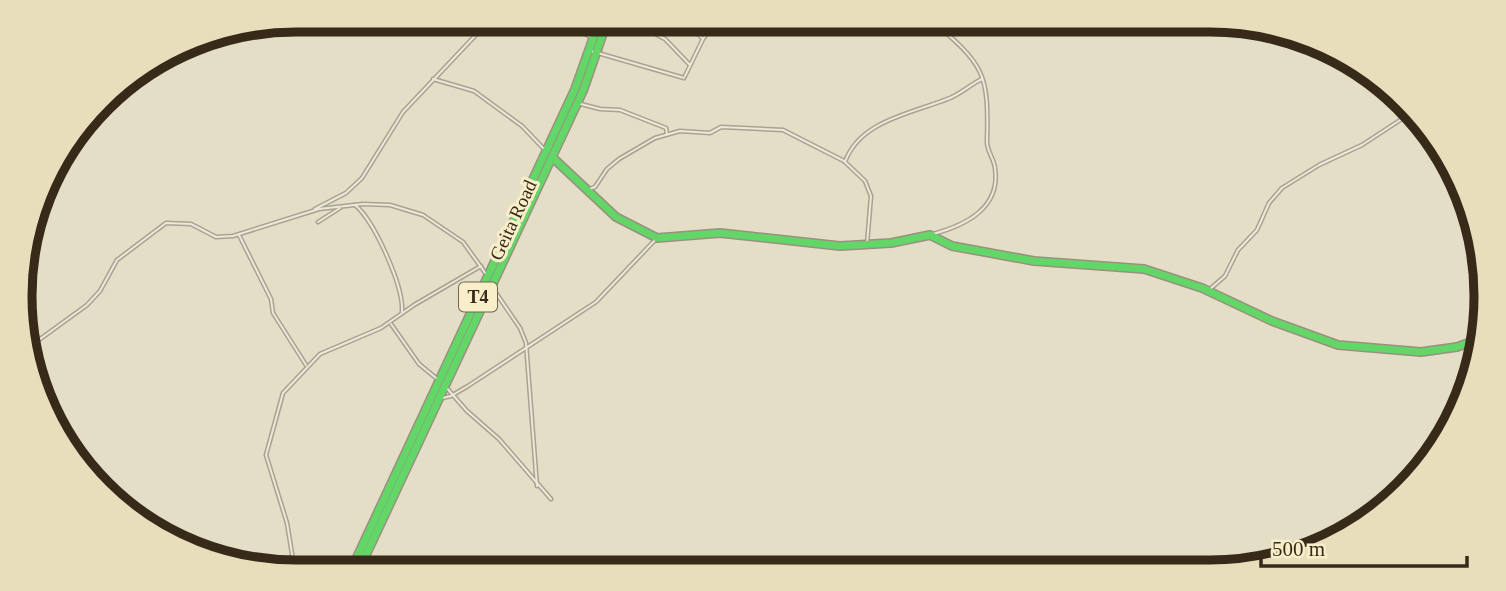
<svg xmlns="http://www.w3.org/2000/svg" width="1506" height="591" font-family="Georgia,serif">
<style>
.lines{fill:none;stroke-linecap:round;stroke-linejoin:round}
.street-casing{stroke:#a8a291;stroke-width:5}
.fast-casing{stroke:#999180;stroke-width:10}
.street{stroke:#ece7d9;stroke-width:2}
.fast{stroke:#63d668;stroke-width:7}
.labels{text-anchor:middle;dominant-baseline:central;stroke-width:6;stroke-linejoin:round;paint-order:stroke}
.shield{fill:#f8eeca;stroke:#71654e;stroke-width:2}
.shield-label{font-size:18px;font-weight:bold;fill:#372a19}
.street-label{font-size:19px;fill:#372a19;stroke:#f8eeca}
.rim{fill:none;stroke:#372a19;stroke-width:9}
</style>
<rect width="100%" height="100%" fill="#e5dec6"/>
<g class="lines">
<g class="street-casing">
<g id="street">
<polyline points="560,19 592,38"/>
<polyline points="627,19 665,39 690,65"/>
<polyline points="682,19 702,38"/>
<path d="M 930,19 C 984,65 989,71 987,142 C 987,151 994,159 995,168 C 1001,208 966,225 933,234"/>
<polyline points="591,51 684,78"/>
<polyline points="685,76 703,39 717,19"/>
<polyline points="433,79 474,91 522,126 544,149"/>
<polyline points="577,103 600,109 620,110 666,128 667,134"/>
<path d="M 845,162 C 860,120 914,113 950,98 C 962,93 971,84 982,79"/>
<polyline points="587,190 595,187 607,169 619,159 655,138 680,131 710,133 721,127 783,130 844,161 865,181 871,196 867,244"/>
<path d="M 355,205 C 374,220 404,287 402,312"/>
<polyline points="315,209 346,193 362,178 403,112 491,19"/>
<polyline points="318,222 340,208"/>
<polyline points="239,235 271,299 273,313 306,365"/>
<polyline points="492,287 520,328 526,343 537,486"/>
<polyline points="1209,290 1225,276 1238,250 1257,230 1269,203 1282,188 1319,165 1362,145 1411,113"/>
<polyline points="391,324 419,364 436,378"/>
<polyline points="25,350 87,305 100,291 117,260 166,223 191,224 216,237 233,236 319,209 363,204 390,205 423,215 463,242 486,274"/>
<polyline points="29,350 37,380"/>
<polyline points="445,386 467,411 499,439 551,499"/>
<polyline points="438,399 451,396 468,386 596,302 656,239"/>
<polyline points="295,572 287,523 266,455 283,393 320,354 381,328 414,305 481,266"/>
</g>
</g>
<g class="fast-casing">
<g id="fast">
<polyline points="552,157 616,217 657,238 720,233 840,246 891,243 930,235 952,246 1034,261 1144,269 1202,288 1272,321 1338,345 1421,352 1457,347 1479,339"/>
<polyline points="350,572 575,89 600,19"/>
<polyline points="358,572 583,91 608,19"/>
</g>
</g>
<use href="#street" class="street"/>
<use href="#fast" class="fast"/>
</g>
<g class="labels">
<rect class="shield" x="459" y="282.5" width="38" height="29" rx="5"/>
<g class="shield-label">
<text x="478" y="297">T4</text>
</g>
<g class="street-label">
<text transform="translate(513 220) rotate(-65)">Geita Road</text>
</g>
</g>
<path d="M0 0H1506V591H0ZM296 32H1210A264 264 0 0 1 1474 296V296A264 264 0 0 1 1210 560H296A264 264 0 0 1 32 296V296A264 264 0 0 1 296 32Z" fill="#e9debc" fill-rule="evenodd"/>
<path class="rim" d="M296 32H1210A264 264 0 0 1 1474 296V296A264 264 0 0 1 1210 560H296A264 264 0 0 1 32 296V296A264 264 0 0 1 296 32Z"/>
<path d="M1261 556v10h206v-10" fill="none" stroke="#372a19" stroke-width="3.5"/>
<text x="1272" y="556" font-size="21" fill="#372a19" stroke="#f8eeca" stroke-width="5" paint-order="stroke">500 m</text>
</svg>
